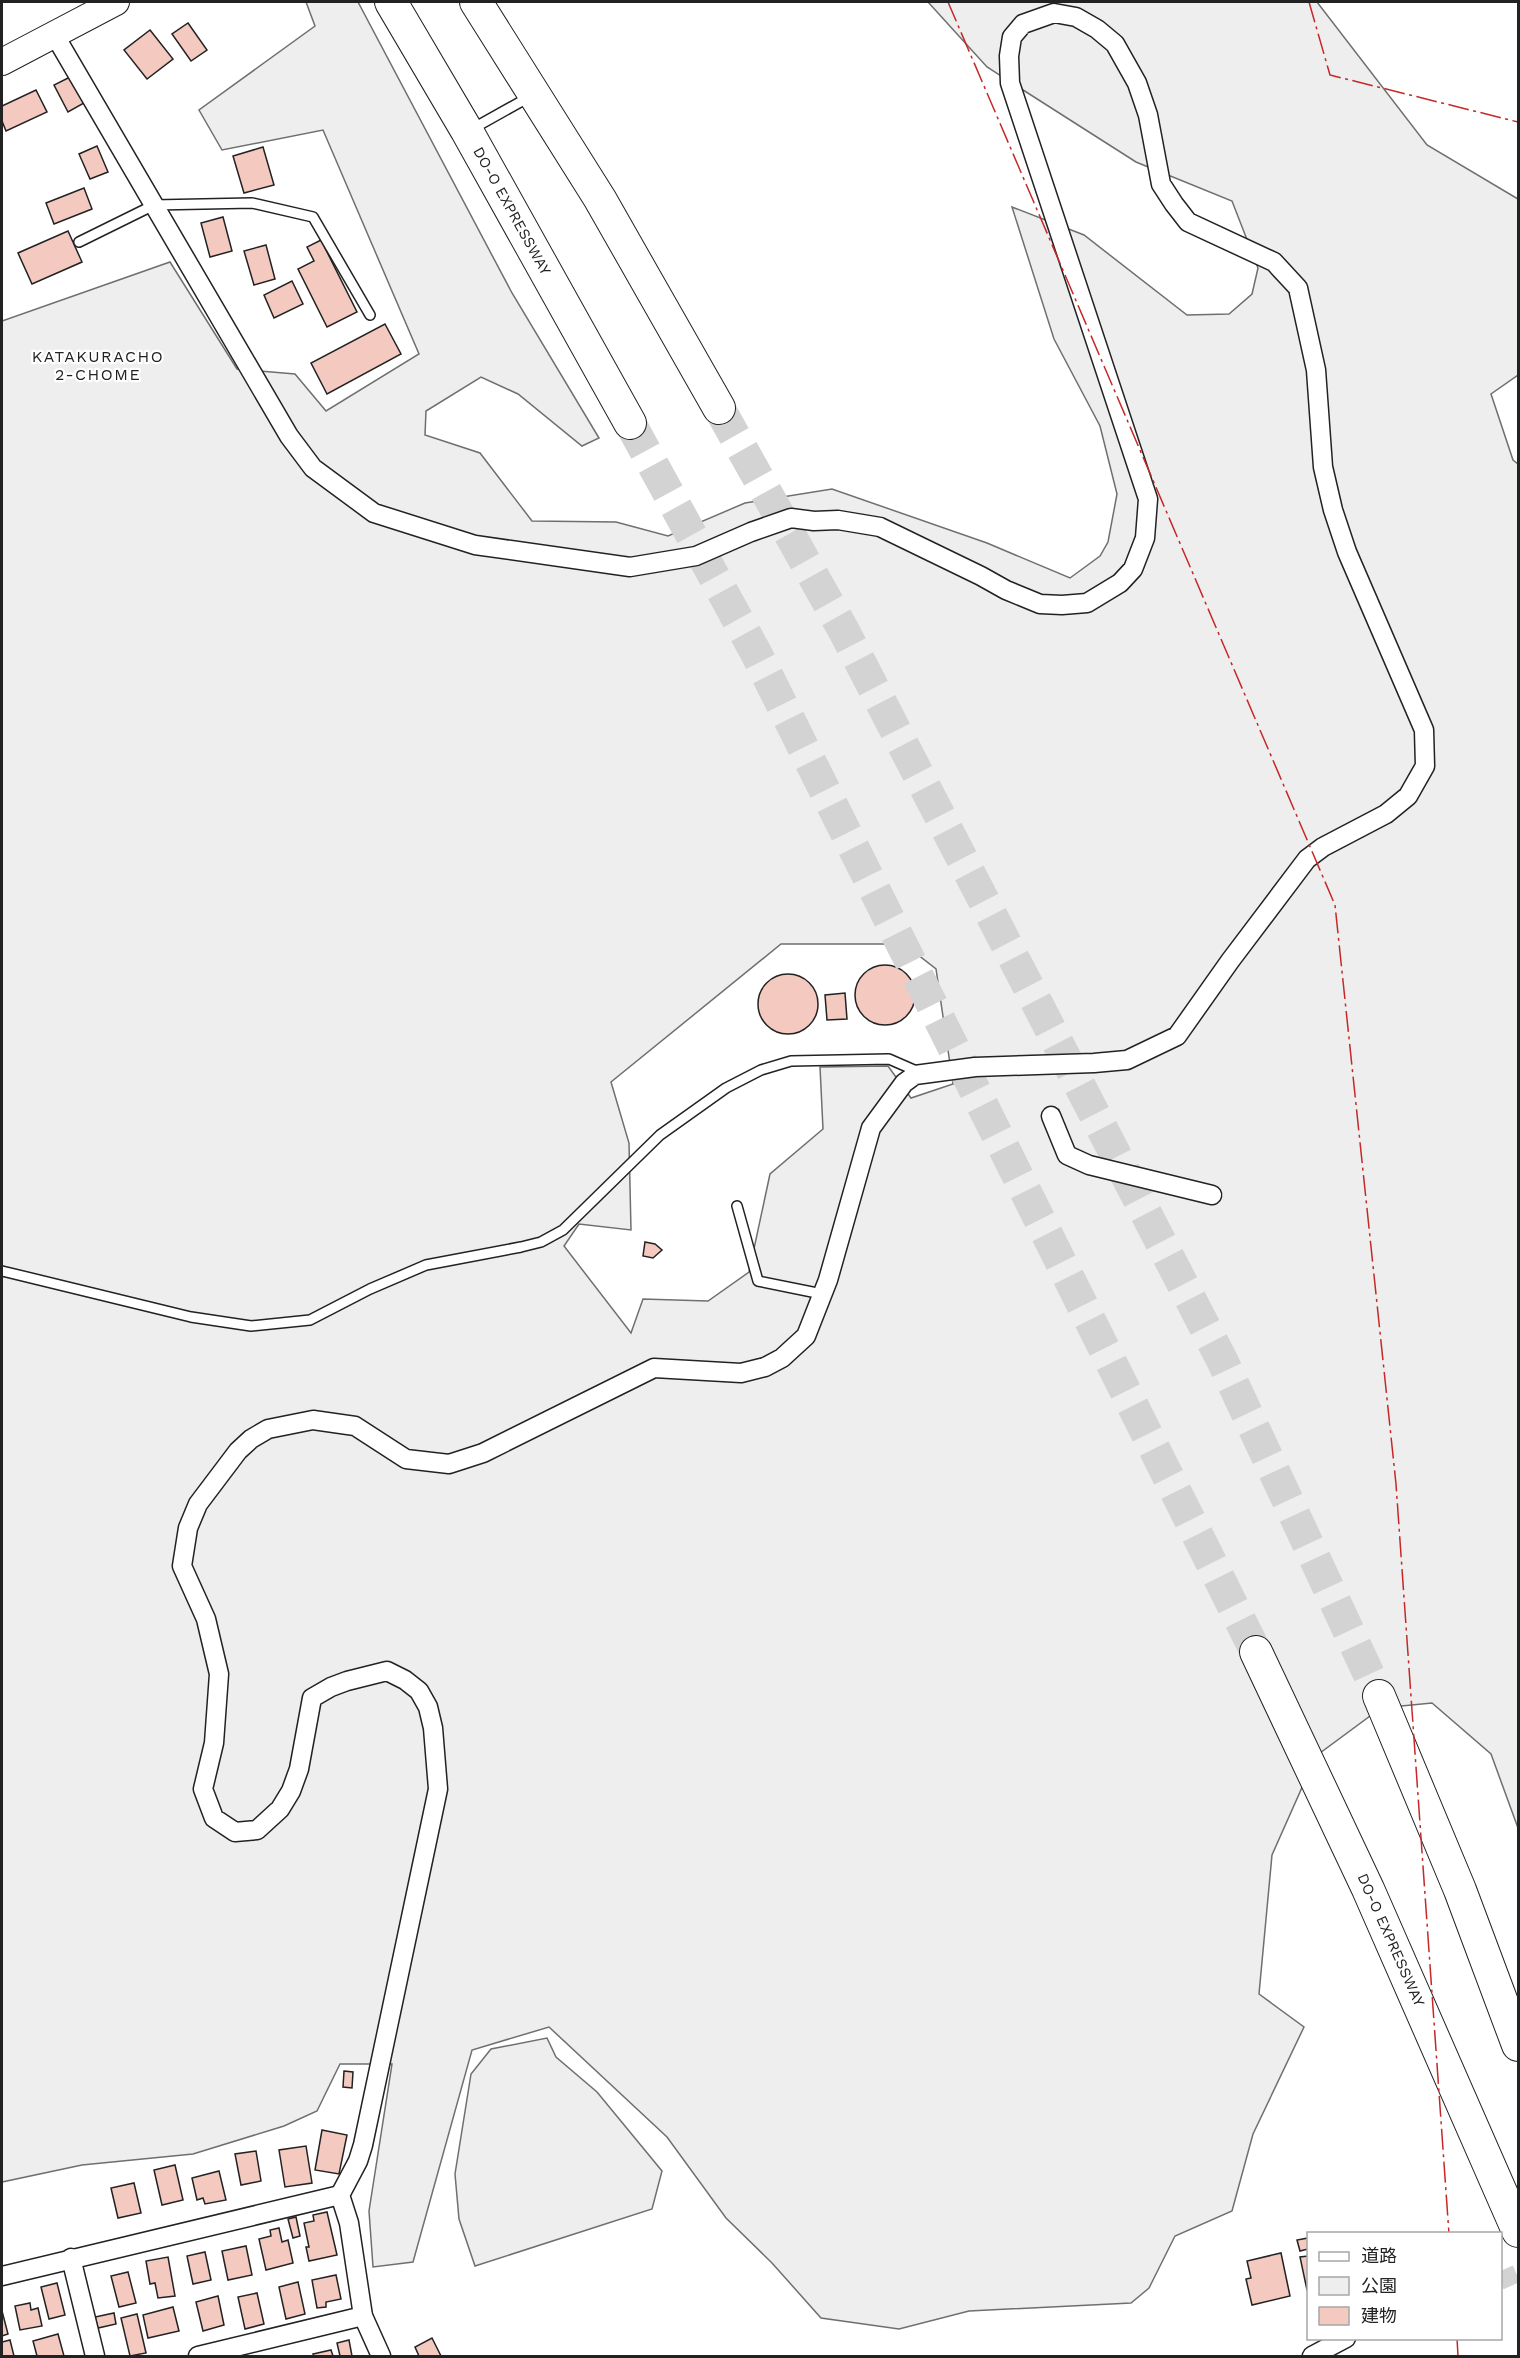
<svg xmlns="http://www.w3.org/2000/svg" width="1520" height="2358" font-family="'Work Sans','Noto Sans JP',sans-serif">
<style>
.green{fill:#eee;stroke:#6f6f6f;stroke-width:1.5;fill-rule:evenodd}
.building{fill:#f3c9c0;stroke:#222;stroke-width:1.5}
.lines{fill:none;stroke-linecap:round;stroke-linejoin:round}
.street-tunnel{stroke:#d3d3d3;stroke-width:18;stroke-dasharray:18 9;stroke-linecap:butt}
.highway-tunnel{stroke:#d3d3d3;stroke-width:32;stroke-dasharray:32 16;stroke-linecap:butt}
.lane-casing{stroke:#222;stroke-width:12}
.street-casing{stroke:#222;stroke-width:21}
.secondary-casing{stroke:#222;stroke-width:28}
.highway-casing{stroke:#222;stroke-width:34}
.lane{stroke:#fff;stroke-width:9}
.street{stroke:#fff;stroke-width:18}
.secondary{stroke:#fff;stroke-width:26}
.highway{stroke:#fff;stroke-width:32}
.power{stroke:#c62828;stroke-width:1.5;stroke-dasharray:21 4.5 3 4.5;stroke-linecap:butt}
.labels{text-anchor:middle;dominant-baseline:central;stroke-width:4.5;stroke-linejoin:round;paint-order:stroke}
.street-label{font-size:15px;fill:#222;stroke:#fff}
.neighbourhood-label{font-size:16px;letter-spacing:1.5px;fill:#222;stroke:#fff}
</style>
<rect width="100%" height="100%" fill="#fff"/>
<g class="green">
<path d="M 306,2 L 358,2 L 512,293 L 599,438 L 582,446 L 518,394 L 481,377 L 426,411 L 425,435 L 480,453 L 532,521 L 616,522 L 668,536 L 745,503 L 832,489 L 987,543 L 1070,578 L 1100,556 L 1108,542 L 1117,494 L 1100,426 L 1054,339 L 1012,207 L 1084,235 L 1187,315 L 1229,314 L 1252,294 L 1258,268 L 1232,201 L 1136,162 L 987,67 L 928,2 L 1317,2 L 1427,145 L 1518,199 L 1518,375 L 1491,394 L 1513,460 L 1518,464 L 1518,1828 L 1491,1754 L 1432,1703 L 1381,1708 L 1316,1756 L 1272,1855 L 1259,1994 L 1304,2027 L 1253,2134 L 1232,2211 L 1175,2236 L 1149,2288 L 1131,2303 L 969,2311 L 899,2329 L 821,2318 L 772,2263 L 726,2218 L 667,2137 L 549,2027 L 472,2050 L 413,2262 L 373,2267 L 369,2211 L 392,2064 L 340,2064 L 317,2111 L 284,2126 L 193,2154 L 82,2165 L 2,2182 L 2,321 L 170,262 L 237,369 L 295,374 L 326,411 L 419,354 L 323,130 L 222,150 L 199,110 L 315,26 ZM 781,944 L 904,944 L 936,969 L 953,1084 L 911,1098 L 888,1066 L 820,1067 L 823,1129 L 770,1174 L 749,1272 L 708,1301 L 643,1299 L 631,1333 L 564,1246 L 579,1224 L 631,1230 L 629,1143 L 611,1082 Z"/>
<polygon points="547,2038 556,2057 597,2092 662,2171 652,2209 475,2266 459,2219 455,2174 471,2074 491,2049"/>
</g>
<g class="building">
<polygon points="188,23 207,50 191,61 172,34"/>
<polygon points="150,30 173,59 147,79 124,50"/>
<polygon points="70,77 84,103 68,112 54,85"/>
<polygon points="36,90 47,112 6,131 2,121 2,106"/>
<polygon points="97,146 108,172 90,179 79,154"/>
<polygon points="263,147 274,185 244,193 233,156"/>
<polygon points="84,188 92,209 54,224 46,203"/>
<polygon points="223,217 232,251 210,257 201,223"/>
<polygon points="68,231 82,262 32,284 18,253"/>
<polygon points="321,240 357,312 327,327 298,269 314,261 307,247"/>
<polygon points="266,245 275,279 254,285 244,251"/>
<polygon points="292,281 303,304 274,318 264,295"/>
<polygon points="385,324 401,354 327,394 311,363"/>
<circle cx="885" cy="995" r="30"/>
<circle cx="788" cy="1004" r="30"/>
<polygon points="845,993 847,1019 827,1020 825,995"/>
<polygon points="645,1242 655,1244 662,1250 653,1258 643,1256"/>
<polygon points="344,2071 353,2072 352,2088 343,2087"/>
<polygon points="322,2130 347,2135 339,2174 315,2170"/>
<polygon points="306,2146 312,2183 285,2187 279,2150"/>
<polygon points="256,2151 261,2181 241,2185 235,2154"/>
<polygon points="175,2165 183,2200 162,2205 154,2170"/>
<polygon points="219,2171 226,2200 205,2204 203,2198 197,2200 192,2178"/>
<polygon points="134,2183 141,2213 118,2218 111,2188"/>
<polygon points="327,2212 337,2255 309,2261 306,2247 309,2247 304,2223 314,2221 313,2215"/>
<polygon points="296,2217 300,2236 293,2238 288,2219"/>
<polygon points="279,2228 282,2242 288,2240 293,2263 266,2270 259,2239 271,2236 270,2230"/>
<polygon points="1308,2238 1308,2249 1300,2251 1297,2240"/>
<polygon points="246,2246 252,2275 228,2280 222,2251"/>
<polygon points="205,2252 211,2280 193,2284 187,2256"/>
<polygon points="1281,2253 1290,2296 1252,2305 1246,2279 1251,2278 1247,2261"/>
<polygon points="1308,2256 1308,2290 1307,2290 1300,2257"/>
<polygon points="168,2257 175,2296 158,2298 155,2283 150,2284 146,2261"/>
<polygon points="128,2272 136,2303 119,2307 111,2276"/>
<polygon points="336,2275 341,2299 326,2302 326,2307 317,2308 312,2280"/>
<polygon points="298,2282 305,2314 286,2319 279,2287"/>
<polygon points="57,2283 65,2315 49,2319 41,2287"/>
<polygon points="257,2293 264,2324 245,2329 238,2297"/>
<polygon points="218,2296 224,2325 203,2331 196,2302"/>
<polygon points="30,2303 31,2310 38,2308 42,2326 20,2330 15,2306"/>
<polygon points="173,2307 179,2331 148,2338 143,2315"/>
<polygon points="2,2311 8,2334 2,2336"/>
<polygon points="114,2313 116,2324 98,2328 95,2317"/>
<polygon points="137,2314 146,2353 130,2356 121,2318"/>
<polygon points="58,2334 64,2356 37,2356 33,2341"/>
<polygon points="432,2338 441,2356 419,2356 415,2347"/>
<polygon points="10,2340 14,2356 2,2356 2,2342"/>
<polygon points="349,2340 352,2356 340,2356 337,2343"/>
<polygon points="331,2350 333,2356 314,2356 313,2354"/>
</g>
<g class="lines">
<polyline class="street-tunnel" points="1500,2281 1518,2273"/>
<g class="highway-tunnel">
<polyline points="719,408 844,631 1222,1360 1379,1696"/>
<polyline points="630,423 756,653 1256,1652"/>
</g>
<g class="lane-casing">
<g id="lane">
<polyline points="472,129 531,96"/>
<polyline points="79,242 154,205 252,203 313,217 370,315"/>
<polyline points="737,1206 758,1281 822,1294"/>
<polyline points="2,1271 191,1317 251,1326 310,1320 370,1289 426,1265 521,1247 541,1242 563,1230 660,1135 726,1088 761,1070 791,1061 889,1059 921,1073"/>
</g>
</g>
<g class="street-casing">
<g id="street">
<polyline points="54,34 289,436 313,468 374,513 475,545 630,567 696,556 751,532 791,518 814,521 838,520 880,527 981,576 1006,590 1040,604 1062,605 1087,603 1120,583 1133,569 1145,538 1148,499 1010,83 1009,56 1012,37 1023,24 1054,13 1076,17 1097,29 1115,44 1137,83 1148,115 1161,184 1174,204 1188,222 1274,262 1298,288 1316,370 1323,467 1333,510 1347,552 1424,730 1425,766 1408,796 1386,814 1323,847 1307,859 1230,961 1177,1036 1127,1060 1094,1063 975,1067 915,1075 904,1083 871,1128 828,1280 806,1336 782,1358 765,1367 741,1373 654,1368 483,1453 449,1464 406,1459 355,1426 313,1420 268,1429 251,1439 238,1451 198,1504 188,1528 182,1566 206,1619 219,1674 214,1743 203,1789 214,1818 235,1832 257,1830 280,1809 291,1791 299,1769 312,1698 331,1687 347,1681 387,1671 405,1680 419,1691 428,1707 433,1728 438,1789 363,2145 358,2161 340,2195 349,2223 363,2316 381,2356"/>
<polyline points="1051,1116 1067,1155 1089,1165 1212,1195"/>
<polyline points="71,2258 95,2356"/>
<polyline points="2,2276 340,2195"/>
<polyline points="198,2356 363,2316"/>
<polyline points="1312,2356 1346,2338"/>
</g>
</g>
<g class="secondary-casing">
<polyline id="secondary" points="2,62 116,2"/>
</g>
<g class="highway-casing">
<g id="highway">
<polyline points="391,2 467,131 630,423"/>
<polyline points="476,2 600,199 719,408"/>
<polyline points="1256,1652 1368,1889 1518,2231"/>
<polyline points="1379,1696 1460,1890 1518,2045"/>
</g>
</g>
<use href="#lane" class="lane"/>
<use href="#street" class="street"/>
<use href="#secondary" class="secondary"/>
<use href="#highway" class="highway"/>
<g class="power">
<polyline points="948,2 1335,905 1396,1484 1449,2234"/>
<polyline points="1309,2 1330,75 1518,122"/>
<polyline points="1457,2338 1458,2356"/>
</g>
</g>
<g class="labels">
<g class="street-label">
<text transform="translate(512 211) rotate(61)">DO-O EXPRESSWAY</text>
<text transform="translate(1391 1940) rotate(66)">DO-O EXPRESSWAY</text>
</g>
<g class="neighbourhood-label">
<text x="98" y="356">KATAKURACHO<tspan x="98" dy="18">2-CHOME</tspan></text>
</g>
</g>
<rect width="1520" height="2358" fill="none" stroke="#222222" stroke-width="6"/>
<rect x="1307" y="2232" width="195" height="108" fill="#ffffff" stroke="#a7a7a7" stroke-width="1.5"/>
<rect x="1319" y="2252" width="30" height="9" fill="#ffffff" stroke="#a7a7a7" stroke-width="1.5"/>
<text x="1361" y="2262" font-size="18" fill="#222222">道路</text>
<rect x="1319" y="2277" width="30" height="18" fill="#eeeeee" stroke="#a7a7a7" stroke-width="1.5"/>
<text x="1361" y="2292" font-size="18" fill="#222222">公園</text>
<rect x="1319" y="2307" width="30" height="18" fill="#f3c9c0" stroke="#a7a7a7" stroke-width="1.5"/>
<text x="1361" y="2322" font-size="18" fill="#222222">建物</text>
</svg>
